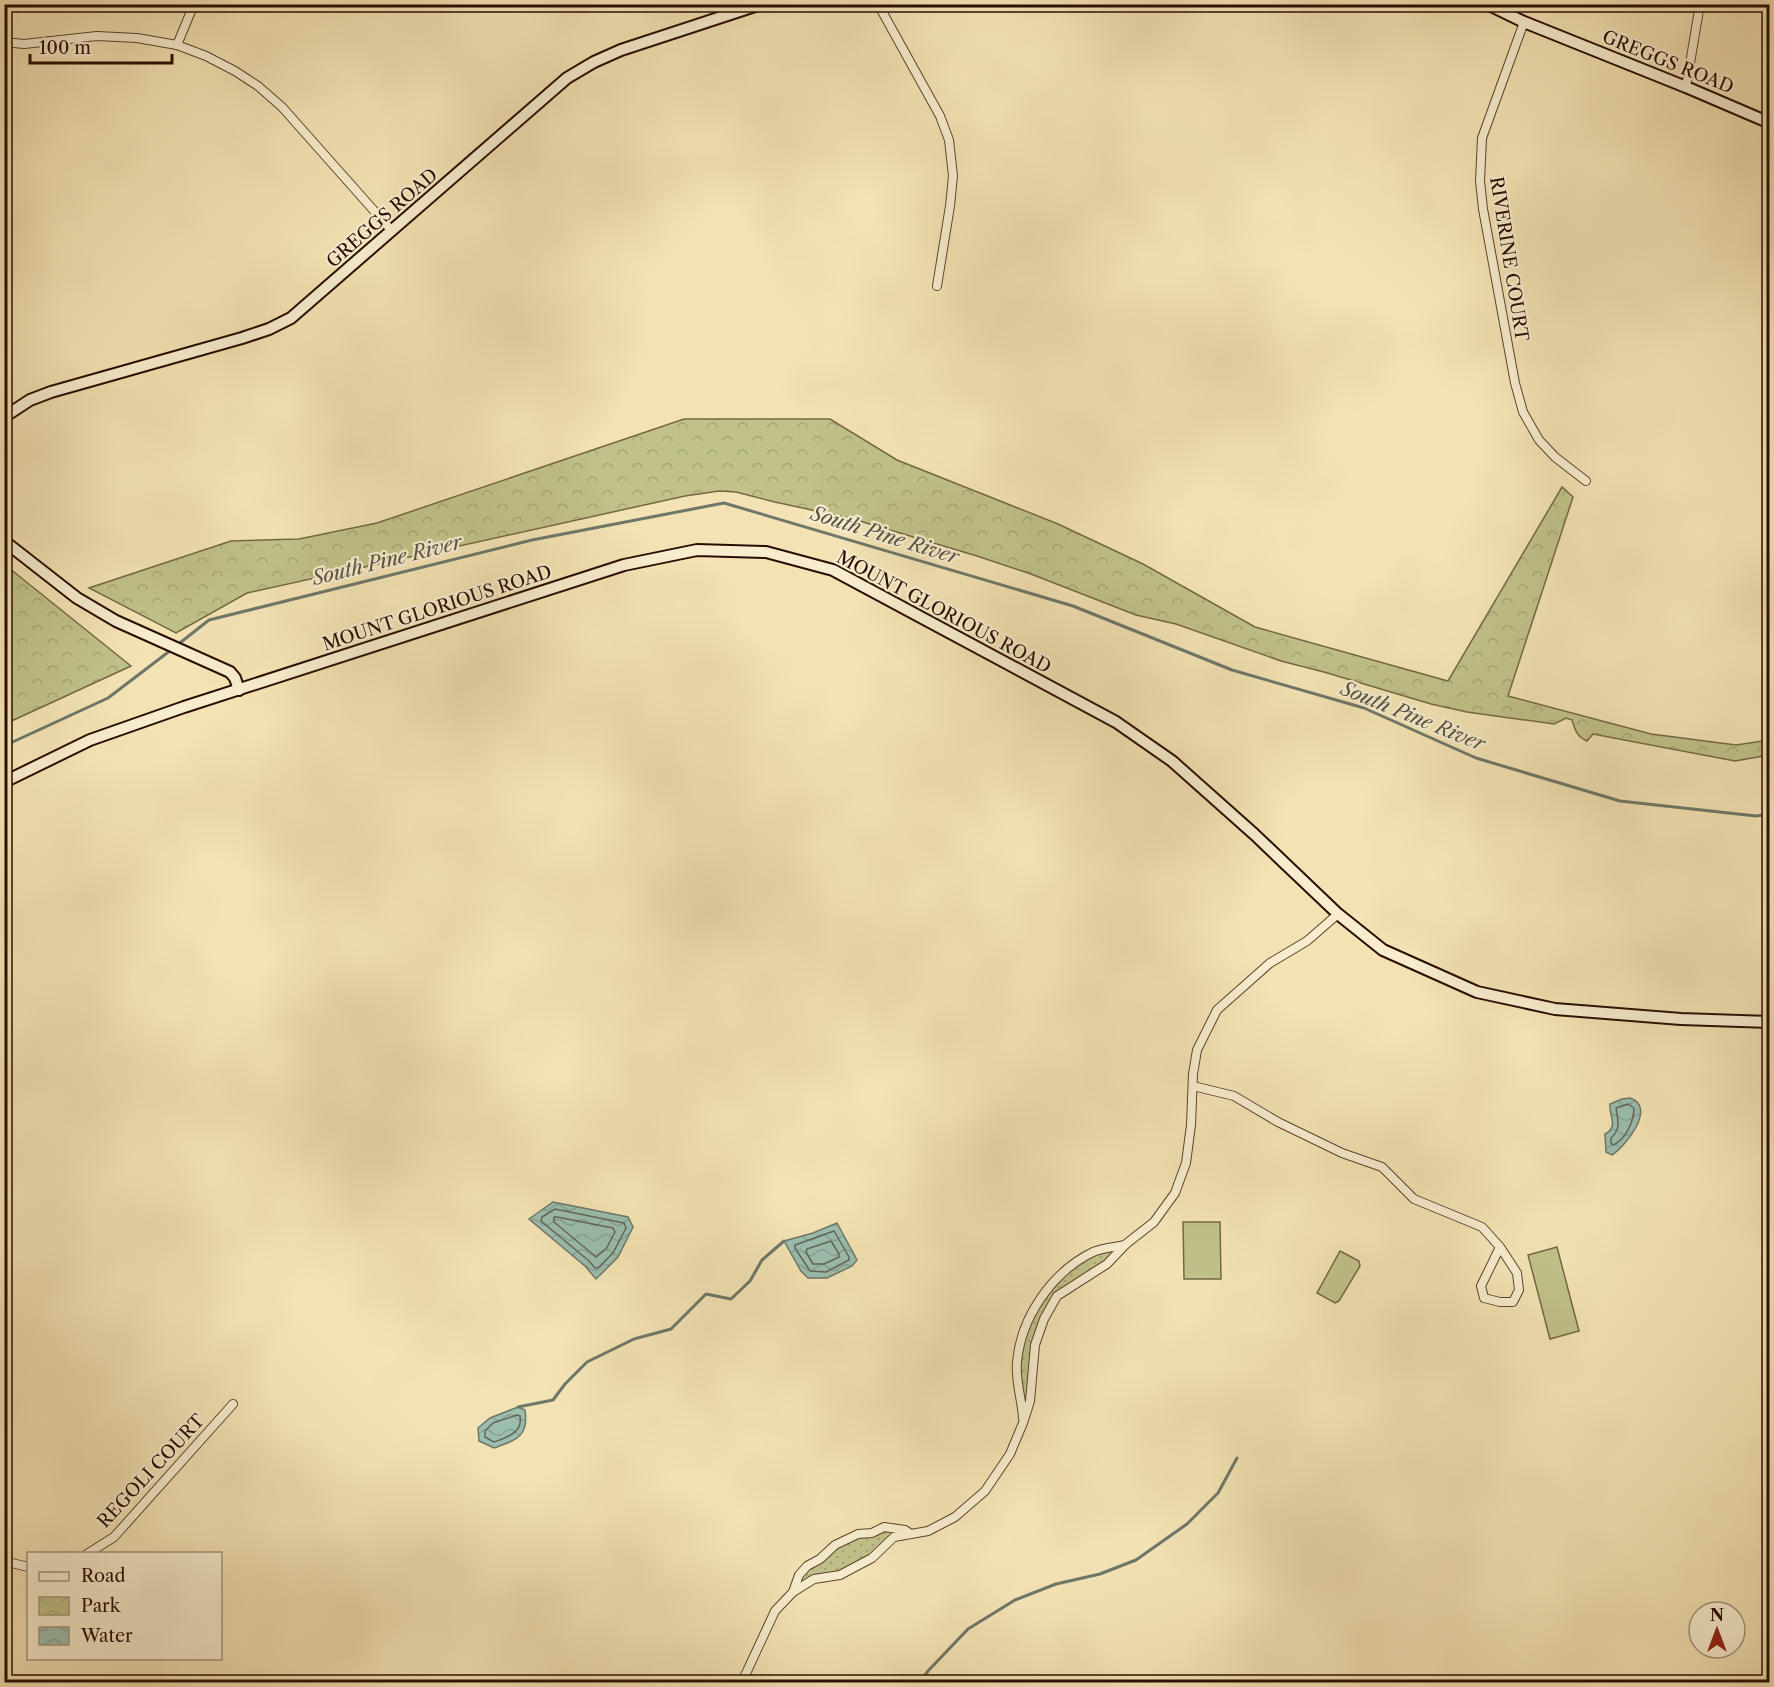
<svg xmlns="http://www.w3.org/2000/svg" width="1774" height="1687" font-family="'Libre Caslon Text',serif">
<style>
.park{fill:url(#park-crowns);stroke:#756844;stroke-width:1.5}
.garden{fill:url(#garden-dots);stroke:#756844;stroke-width:1.5}
.pitch{fill:#c0c289;stroke:#756844;stroke-width:1.5}
.water{fill:url(#water-waves);stroke:#6e7769;stroke-width:1.5}
.lines{fill:none;stroke-linecap:round;stroke-linejoin:round}
.shore{stroke:#626658;stroke-width:1.5}
.stream{stroke:#6e7769;stroke-width:3}
.street-casing{stroke:#5c422d;stroke-width:10}
.secondary-casing{stroke:#2a0d00;stroke-width:14}
.street{stroke:#f7edce;stroke-width:8}
.secondary{stroke:#f7edce;stroke-width:10}
.labels{text-anchor:middle;dominant-baseline:central;stroke-width:4.5;stroke-linejoin:round;paint-order:stroke}
.street-label{font-size:18px;fill:#2a0d00;stroke:#f7edce}
.water-label{font-size:20px;font-style:italic;fill:#575446;stroke:#f7edce}
</style>
<defs>
<pattern id="park-crowns" width="20" height="18" patternUnits="userSpaceOnUse" patternTransform="scale(1.5)"><rect width="20" height="18" fill="#c0c289"/><path d="M2 6a3 3 0 1 1 6 0M12 15a3 3 0 1 1 6 0" fill="none" stroke="#a5a674"/></pattern>
<pattern id="garden-dots" width="8" height="8" patternUnits="userSpaceOnUse" patternTransform="scale(1.5)"><rect width="8" height="8" fill="#c0c289"/><path d="M2 2h.1M6 6h.1" fill="none" stroke="#a5a674" stroke-width="1.8" stroke-linecap="round"/></pattern>
<pattern id="water-waves" width="16" height="10" patternUnits="userSpaceOnUse" patternTransform="scale(1.5)"><rect width="16" height="10" fill="#9bbeaf"/><path d="M0 5q4-4 8 0t8 0" fill="none" stroke="#86a295"/></pattern>
</defs>
<rect width="100%" height="100%" fill="#f3e3b4"/>
<filter id="stains"><feTurbulence type="fractalNoise" baseFrequency=".00333" numOctaves="4"/><feColorMatrix values="0 0 0 0 .2 0 0 0 0 .09 0 0 0 0 .02 0 0 0 .5 -.17"/></filter>
<radialGradient id="worn" r=".72"><stop offset=".6" stop-color="#630" stop-opacity="0"/><stop offset="1" stop-color="#630" stop-opacity=".3"/></radialGradient>
<g class="park">
<path d="M 684,419 L 830,419 L 897,460 L 1058,524 L 1143,564 L 1255,627 L 1448,681 L 1562,487 L 1573,497 L 1508,696 L 1651,734 L 1736,745 L 1769,740 L 1769,755 L 1735,761 L 1593,734 L 1587,741 C 1577,737 1575,730 1572,720 L 1566,718 L 1554,724 L 1467,712 L 1431,704 L 1324,672 L 1281,661 L 1176,624 L 1136,615 L 1031,574 L 977,556 L 853,519 L 775,502 L 736,492 L 719,491 L 685,496 L 247,593 L 176,633 L 89,588 L 231,541 L 299,539 L 377,523 Z"/>
<polygon points="4,564 131,666 5,724"/>
</g>
<g class="garden">
<polygon points="1126,1244 1107,1264 1057,1296 1035,1345 1030,1401 1022,1408 1017,1369 1026,1325 1056,1278 1094,1252"/>
<polygon points="884,1527 905,1530 894,1537 872,1558 840,1575 814,1579 793,1592 799,1575 835,1545"/>
</g>
<g class="pitch">
<polygon points="1183,1222 1220,1222 1221,1279 1184,1279"/>
<polygon points="1557,1247 1579,1331 1550,1339 1528,1255"/>
<polygon points="1340,1251 1359,1261 1360,1266 1339,1301 1335,1303 1317,1293"/>
</g>
<g class="water">
<path d="M 1630,1098 C 1657,1107 1626,1146 1612,1155 L 1606,1152 L 1605,1134 C 1619,1126 1609,1117 1610,1104 L 1622,1099 Z"/>
<polygon points="553,1202 628,1217 633,1227 618,1257 596,1279 585,1266 529,1219"/>
<polygon points="837,1223 857,1260 852,1266 827,1278 808,1278 801,1271 784,1241 813,1233"/>
<path d="M 518,1407 L 525,1410 C 529,1437 516,1440 494,1448 L 479,1441 L 478,1428 L 490,1418 Z"/>
</g>
<g class="lines">
<g class="shore">
<path d="M 1628,1104 L 1634,1108 C 1634,1122 1625,1140 1613,1145 L 1611,1143 L 1611,1138 C 1621,1129 1618,1121 1616,1108 Z"/>
<polygon points="555,1209 624,1223 626,1228 613,1253 598,1268 595,1268 589,1261 541,1221 542,1217"/>
<polygon points="554,1217 557,1217 613,1228 615,1232 606,1249 596,1257 554,1222"/>
<polygon points="834,1231 849,1257 849,1260 826,1272 810,1271 795,1248 795,1245"/>
<polygon points="831,1241 839,1254 839,1257 824,1264 813,1264 806,1252 807,1249"/>
<path d="M 517,1415 L 520,1416 C 523,1433 507,1437 494,1442 L 485,1437 L 485,1431 L 493,1423 Z"/>
</g>
<g class="stream">
<polyline points="176,646 209,620 532,540 724,503 1073,606 1232,670 1364,708 1476,758 1620,801 1756,816 1770,814"/>
<polyline points="4,746 108,698 171,650"/>
<polyline points="518,1407 553,1400 565,1384 587,1362 634,1339 671,1329 706,1294 731,1299 750,1281 762,1260 784,1241"/>
<polyline points="920,1682 928,1671 968,1629 1015,1600 1056,1584 1100,1574 1136,1560 1187,1524 1218,1493 1237,1458"/>
</g>
<g class="street-casing">
<g id="street">
<polyline points="878,4 940,116 949,140 953,176 950,206 937,286"/>
<polyline points="1524,22 1482,138 1480,181 1483,209 1515,383 1523,412 1539,440 1555,457 1586,481"/>
<polyline points="4,42 24,44 97,36 137,38 177,45 206,56 235,71 258,86 282,107 392,231"/>
<polyline points="177,45 194,4"/>
<polyline points="1686,87 1700,4"/>
<polyline points="1193,1086 1234,1096 1278,1122 1342,1153 1382,1167 1414,1199 1482,1227 1500,1247 1517,1273 1519,1290 1513,1302 1500,1302 1484,1298 1481,1286 1500,1247"/>
<path d="M 1023,1418 C 1022,1400 1015,1380 1017,1362 C 1021,1317 1052,1272 1093,1252 C 1102,1248 1115,1247 1125,1245"/>
<polyline points="87,1554 114,1537 233,1404"/>
<polyline points="4,1561 28,1567"/>
<polyline points="793,1592 799,1575 807,1566 820,1559 835,1545 858,1534 872,1533 884,1527 905,1530 911,1534"/>
<polyline points="742,1682 775,1611 793,1592 814,1579 840,1575 872,1558 894,1537 928,1531 955,1517 985,1491 1010,1454 1023,1423 1030,1401 1035,1345 1044,1319 1057,1296 1107,1264 1126,1244 1154,1222 1175,1193 1186,1163 1191,1125 1193,1074 1197,1050 1217,1010 1270,963 1307,941 1338,914"/>
</g>
</g>
<g class="secondary-casing">
<g id="secondary">
<polyline points="1487,4 1524,22 1686,87 1770,123"/>
<polyline points="4,417 30,400 51,392 242,338 269,329 291,318 567,78 594,62 621,50 761,4"/>
<polyline points="4,541 77,598 116,621 230,672 235,678 239,690"/>
<polyline points="4,782 90,740 184,707 624,565 697,550 766,552 833,570 1116,722 1172,761 1254,834 1338,914 1383,950 1477,992 1555,1009 1681,1019 1770,1022"/>
</g>
</g>
<use href="#street" class="street"/>
<use href="#secondary" class="secondary"/>
</g>
<g class="labels">
<g class="street-label">
<text transform="translate(1668 62) rotate(22)">GREGGS ROAD</text>
<text transform="translate(382 218) rotate(-41)">GREGGS ROAD</text>
<text transform="translate(1509 259) rotate(81)">RIVERINE COURT</text>
<text transform="translate(437 608) rotate(-18)">MOUNT GLORIOUS ROAD</text>
<text transform="translate(944 612) rotate(28)">MOUNT GLORIOUS ROAD</text>
<text transform="translate(151 1471) rotate(-47)">REGOLI COURT</text>
</g>
<g class="water-label">
<text transform="translate(885 535) rotate(17)">South Pine River</text>
<text transform="translate(387 560) rotate(-14)">South Pine River</text>
<text transform="translate(1413 716) rotate(22)">South Pine River</text>
</g>
</g>
<rect width="1774" height="1687" fill="none" stroke="#f3e3b4" stroke-width="24"/>
<rect x="6" y="6" width="1762" height="1675" fill="none" stroke="#2a0d00" stroke-width="3"/>
<rect x="12" y="12" width="1750" height="1663" fill="none" stroke="#2a0d00" stroke-width="1.5"/>
<rect x="27" y="1552" width="195" height="108" fill="#f7edce" stroke="#a5937c" stroke-width="1.5"/>
<rect x="39" y="1572" width="30" height="9" fill="#f7edce" stroke="#a5937c" stroke-width="1.5"/>
<text x="81" y="1582" font-size="18" fill="#2a0d00">Road</text>
<rect x="39" y="1597" width="30" height="18" fill="url(#park-crowns)" stroke="#a5937c" stroke-width="1.5"/>
<text x="81" y="1612" font-size="18" fill="#2a0d00">Park</text>
<rect x="39" y="1627" width="30" height="18" fill="url(#water-waves)" stroke="#a5937c" stroke-width="1.5"/>
<text x="81" y="1642" font-size="18" fill="#2a0d00">Water</text>
<g transform="translate(1717 1630)"><circle r="28" fill="#f7edce" stroke="#a5937c" stroke-width="1.5"/>
<path d="M0-4.5L10 22L0 15L-10 22Z" fill="#8f2418"/>
<text y="-9" font-size="16" font-weight="bold" text-anchor="middle" fill="#2a0d00">N</text>
</g>
<path d="M30 54v9h142v-9" fill="none" stroke="#2a0d00" stroke-width="3"/>
<text x="39" y="54" font-size="18" fill="#2a0d00" stroke="#f7edce" stroke-width="4.5" paint-order="stroke">100 m</text>
<rect width="100%" height="100%" filter="url(#stains)"/>
<rect width="100%" height="100%" fill="url(#worn)"/>
</svg>
